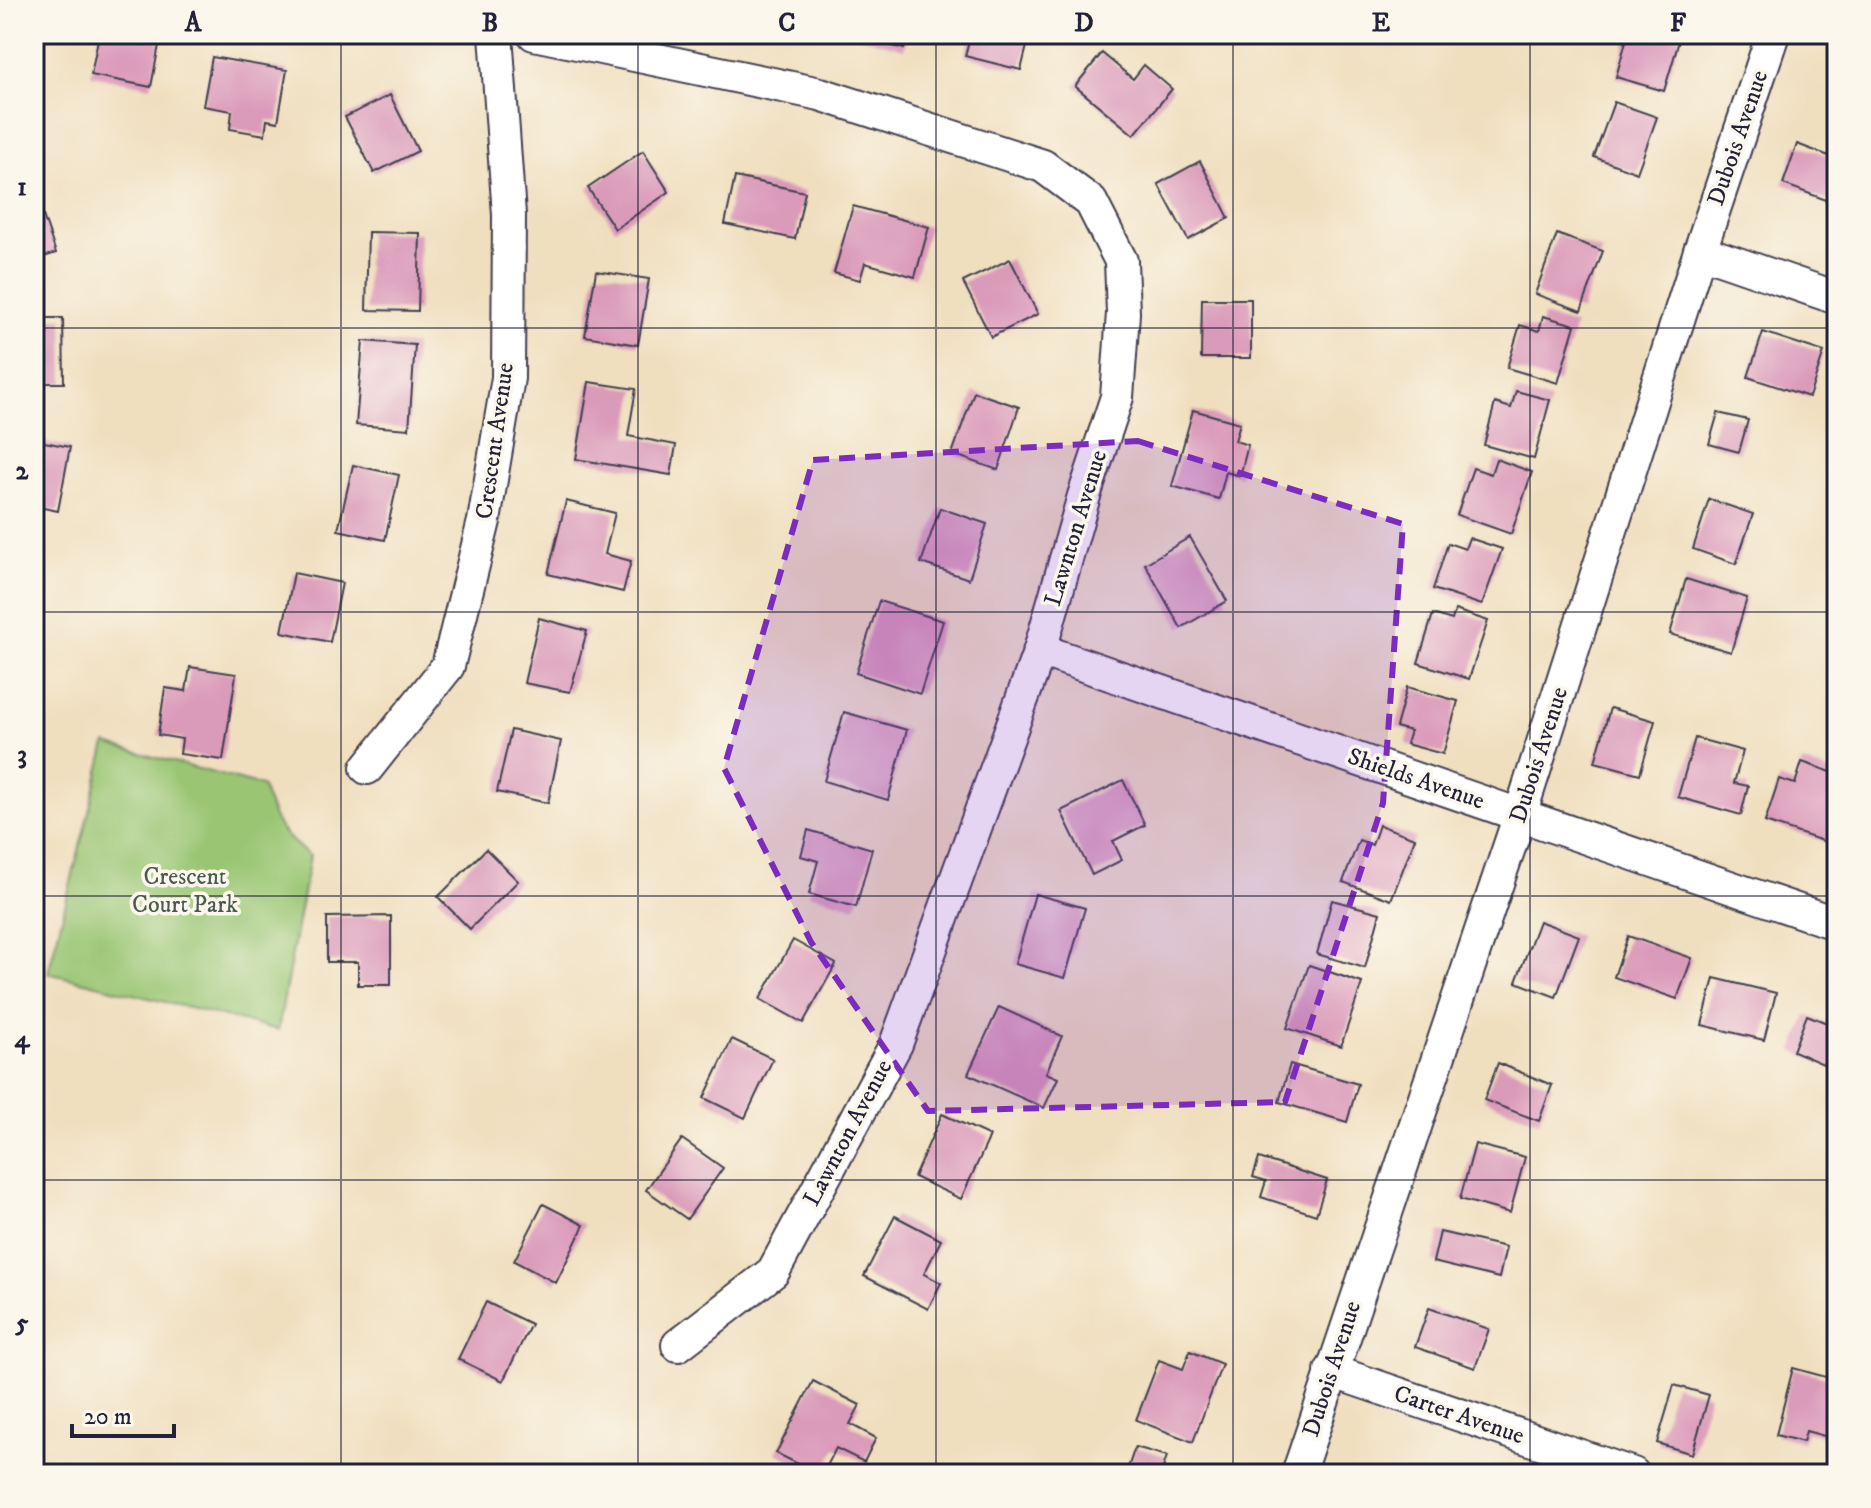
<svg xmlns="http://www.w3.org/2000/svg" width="1871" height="1508" font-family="'IM FELL DW Pica',serif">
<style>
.green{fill:#9ac673;stroke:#5e7457;stroke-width:2}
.building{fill:#da9ab9}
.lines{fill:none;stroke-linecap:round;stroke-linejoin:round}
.minor-casing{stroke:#413e4f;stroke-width:36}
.minor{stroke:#fff;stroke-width:32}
.marked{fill:#7b2cbf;fill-opacity:0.2;stroke:#7b2cbf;stroke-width:6;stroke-dasharray:16 10;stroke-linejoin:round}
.grid{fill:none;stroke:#22223b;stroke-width:2;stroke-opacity:0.55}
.labels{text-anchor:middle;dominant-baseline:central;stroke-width:7;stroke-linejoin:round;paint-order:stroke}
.street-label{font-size:24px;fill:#22223b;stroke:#fbf7ec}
.park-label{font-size:24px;fill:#4c5b4f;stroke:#fbf7ec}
.neatline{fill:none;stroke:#22223b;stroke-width:3}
.grid-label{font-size:26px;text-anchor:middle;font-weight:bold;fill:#22223b}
</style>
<rect width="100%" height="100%" fill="#fbf7ec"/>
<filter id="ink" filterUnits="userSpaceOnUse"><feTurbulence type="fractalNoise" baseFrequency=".0125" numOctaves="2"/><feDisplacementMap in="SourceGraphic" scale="16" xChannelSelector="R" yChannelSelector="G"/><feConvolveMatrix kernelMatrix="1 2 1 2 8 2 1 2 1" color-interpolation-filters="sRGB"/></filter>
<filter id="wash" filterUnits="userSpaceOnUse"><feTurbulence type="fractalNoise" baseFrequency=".006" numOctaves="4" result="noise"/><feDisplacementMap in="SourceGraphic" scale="32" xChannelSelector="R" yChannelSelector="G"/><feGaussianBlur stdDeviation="1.8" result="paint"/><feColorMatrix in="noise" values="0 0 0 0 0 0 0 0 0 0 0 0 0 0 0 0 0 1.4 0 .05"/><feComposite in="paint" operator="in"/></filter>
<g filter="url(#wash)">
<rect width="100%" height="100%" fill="#f0dfbf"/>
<path class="green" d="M 106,744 L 262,786 C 274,822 279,833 310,856 L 278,1030 L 48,973 Z"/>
<g id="blocks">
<g class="building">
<polygon points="99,34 131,34 160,40 151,87 91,75"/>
<polygon points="850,34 908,34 904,49"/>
<polygon points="971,34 1030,34 1021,70 965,56"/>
<polygon points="1628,34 1681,34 1664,91 1616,77"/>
<polygon points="1102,53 1133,79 1144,65 1172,89 1134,135 1075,86"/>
<polygon points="212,57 287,70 278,122 267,120 265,135 230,129 232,111 203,106"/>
<polygon points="390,95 418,151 374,173 345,117"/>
<polygon points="1614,102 1657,117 1637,173 1594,157"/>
<polygon points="1797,144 1837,159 1837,204 1783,184"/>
<polygon points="643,151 669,192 615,229 588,188"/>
<polygon points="1200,161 1229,218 1188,240 1158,184"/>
<polygon points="735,177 805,192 795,239 725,224"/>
<polygon points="34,189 56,253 34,260"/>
<polygon points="853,206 929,227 915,277 865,263 860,280 834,273"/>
<polygon points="368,232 420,233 418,311 366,310"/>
<polygon points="1557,234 1603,251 1581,311 1535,294"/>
<polygon points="1010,259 1038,314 991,337 963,282"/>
<polygon points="596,271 649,279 638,345 585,336"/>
<polygon points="1202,299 1251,299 1251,358 1201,358"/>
<polygon points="1543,316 1575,325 1558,383 1507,368 1520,325 1539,331"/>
<polygon points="34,318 63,318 64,383 34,383"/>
<polygon points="1763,332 1824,352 1809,397 1748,377"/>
<polygon points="363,341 415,345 409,429 356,425"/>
<polygon points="589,382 636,389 628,436 676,445 671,475 576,459"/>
<polygon points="1516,391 1550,400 1534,459 1484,445 1495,403 1511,408"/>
<polygon points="974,392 1019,407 998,470 952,454"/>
<polygon points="1193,410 1240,423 1235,441 1248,445 1240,476 1226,472 1219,499 1172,486"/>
<polygon points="1718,413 1748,420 1739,452 1709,444"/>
<polygon points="34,440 70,447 58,511 34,506"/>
<polygon points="1496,459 1532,472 1511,534 1457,515 1473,468 1491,474"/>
<polygon points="353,465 399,475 385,540 338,530"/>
<polygon points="1709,499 1753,514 1736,564 1693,549"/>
<polygon points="566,501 615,513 605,554 631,561 623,592 548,574"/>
<polygon points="940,508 987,524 969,579 921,563"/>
<polygon points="1190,537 1227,601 1181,628 1145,564"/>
<polygon points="1469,538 1502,549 1482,605 1433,589 1448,543 1465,549"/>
<polygon points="294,573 342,583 330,642 282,632"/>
<polygon points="1686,579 1747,598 1731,652 1670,634"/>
<polygon points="879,601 943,621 920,694 856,673"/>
<polygon points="1455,610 1488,621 1469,679 1418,663 1433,614 1452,620"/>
<polygon points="539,618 587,631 570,692 524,683"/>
<polygon points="190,667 236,674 223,760 180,754 182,739 158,735 165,688 186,691"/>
<polygon points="1407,687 1458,701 1443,754 1406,744 1410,731 1396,727"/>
<polygon points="1610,708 1655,721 1640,774 1595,762"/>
<polygon points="844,712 907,730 888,800 824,781"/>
<polygon points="511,730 561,741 548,803 497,792"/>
<polygon points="1695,738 1743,751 1734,783 1748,786 1741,815 1678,797"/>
<polygon points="1802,762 1837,774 1837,829 1832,844 1765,822 1779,779 1795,784"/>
<polygon points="1123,780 1145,825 1113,841 1122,860 1092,875 1061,811"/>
<polygon points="1379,825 1415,838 1391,900 1343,882 1359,840 1372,845"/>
<polygon points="808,830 872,849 856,907 809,894 818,861 801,856"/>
<polygon points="486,849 518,881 470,929 438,897"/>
<polygon points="1035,894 1085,908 1065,978 1015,964"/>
<polygon points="1332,900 1380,913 1365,968 1317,954"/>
<polygon points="391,916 391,985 358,985 358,962 327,962 327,917"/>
<polygon points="1539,921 1579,936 1556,997 1516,982"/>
<polygon points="1628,936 1692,958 1677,999 1614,977"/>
<polygon points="793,940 836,964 803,1023 760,999"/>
<polygon points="1309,965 1362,983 1341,1046 1287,1028"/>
<polygon points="1714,978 1776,993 1764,1040 1702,1025"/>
<polygon points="999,1007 1062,1036 1046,1073 1058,1078 1044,1108 968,1074"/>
<polygon points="1807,1015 1837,1027 1837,1070 1793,1051"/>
<polygon points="732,1039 773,1059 745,1118 704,1098"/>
<polygon points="1498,1063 1552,1085 1539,1121 1484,1100"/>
<polygon points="1290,1064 1358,1084 1347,1122 1279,1102"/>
<polygon points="942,1114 990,1136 961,1199 914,1177"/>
<polygon points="682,1139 723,1168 687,1219 646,1190"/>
<polygon points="1475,1144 1525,1157 1510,1213 1460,1199"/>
<polygon points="1259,1158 1327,1180 1316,1215 1261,1197 1266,1181 1253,1177"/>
<polygon points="543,1204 584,1225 556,1283 514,1261"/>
<polygon points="895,1216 941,1240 924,1274 941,1283 928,1309 864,1276"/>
<polygon points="1440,1232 1506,1247 1499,1278 1433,1262"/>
<polygon points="486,1302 531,1324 503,1381 458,1359"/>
<polygon points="1429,1308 1489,1329 1475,1368 1415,1347"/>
<polygon points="1190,1351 1222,1364 1193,1442 1136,1420 1159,1360 1183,1369"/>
<polygon points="1793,1368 1837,1380 1837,1400 1828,1437 1806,1431 1803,1442 1776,1435"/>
<polygon points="813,1381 860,1405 850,1424 876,1438 864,1462 836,1448 823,1474 818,1474 776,1453"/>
<polygon points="1674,1385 1709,1395 1692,1454 1657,1443"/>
<polygon points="1135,1447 1167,1456 1161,1474 1126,1474"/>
</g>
</g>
</g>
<g filter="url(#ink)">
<use href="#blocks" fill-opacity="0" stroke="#413e4f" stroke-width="2"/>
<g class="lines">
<g class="minor-casing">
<g id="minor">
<polyline points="534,34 820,94 1043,166 1091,202 1121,261 1123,313 1117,397 1084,496 1040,650 896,1044 773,1272 678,1345"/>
<polyline points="1700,251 1837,298"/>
<polyline points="1040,650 1837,924"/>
<polyline points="367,768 448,666 484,521 508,378 509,215 496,34"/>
<polyline points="1331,1371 1633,1474"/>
<polyline points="1298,1474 1520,815 1700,251 1773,34"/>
</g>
</g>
<use href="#minor" class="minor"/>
</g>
</g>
<path class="marked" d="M 1138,441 L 1403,524 L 1383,803 L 1285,1102 L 928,1111 L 811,942 L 724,768 L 813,460 Z"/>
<path class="grid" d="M 341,34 L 341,1474M 638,34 L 638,1474M 936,34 L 936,1474M 1233,34 L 1233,1474M 1530,34 L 1530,1474M 34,328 L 1837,328M 34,612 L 1837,612M 34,896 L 1837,896M 34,1180 L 1837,1180"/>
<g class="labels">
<g class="street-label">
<text transform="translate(1738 138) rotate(-71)">Dubois Avenue</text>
<text transform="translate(495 441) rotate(-82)">Crescent Avenue</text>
<text transform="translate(1076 528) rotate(-73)">Lawnton Avenue</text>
<text transform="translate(1539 755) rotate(-72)">Dubois Avenue</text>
<text transform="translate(1416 779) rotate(19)">Shields Avenue</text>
<text transform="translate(848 1133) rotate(-62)">Lawnton Avenue</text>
<text transform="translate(1332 1369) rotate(-72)">Dubois Avenue</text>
<text transform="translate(1459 1415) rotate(19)">Carter Avenue</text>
</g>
<g class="park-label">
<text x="185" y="877">Crescent<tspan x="185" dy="28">Court Park</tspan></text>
</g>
</g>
<rect width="1871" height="1508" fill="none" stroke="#fbf7ec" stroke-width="88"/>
<path d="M72 1424v12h102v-12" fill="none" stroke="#22223b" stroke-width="4"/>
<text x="84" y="1424" font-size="24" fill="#22223b" stroke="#fbf7ec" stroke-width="6" paint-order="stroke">20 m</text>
<rect x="44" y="44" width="1783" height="1420" class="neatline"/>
<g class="grid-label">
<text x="193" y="31">A</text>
<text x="490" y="31">B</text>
<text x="787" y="31">C</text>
<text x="1084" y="31">D</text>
<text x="1381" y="31">E</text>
<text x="1678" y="31">F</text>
<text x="22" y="195">1</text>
<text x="22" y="479">2</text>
<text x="22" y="763">3</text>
<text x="22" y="1047">4</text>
<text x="22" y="1331">5</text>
</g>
</svg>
